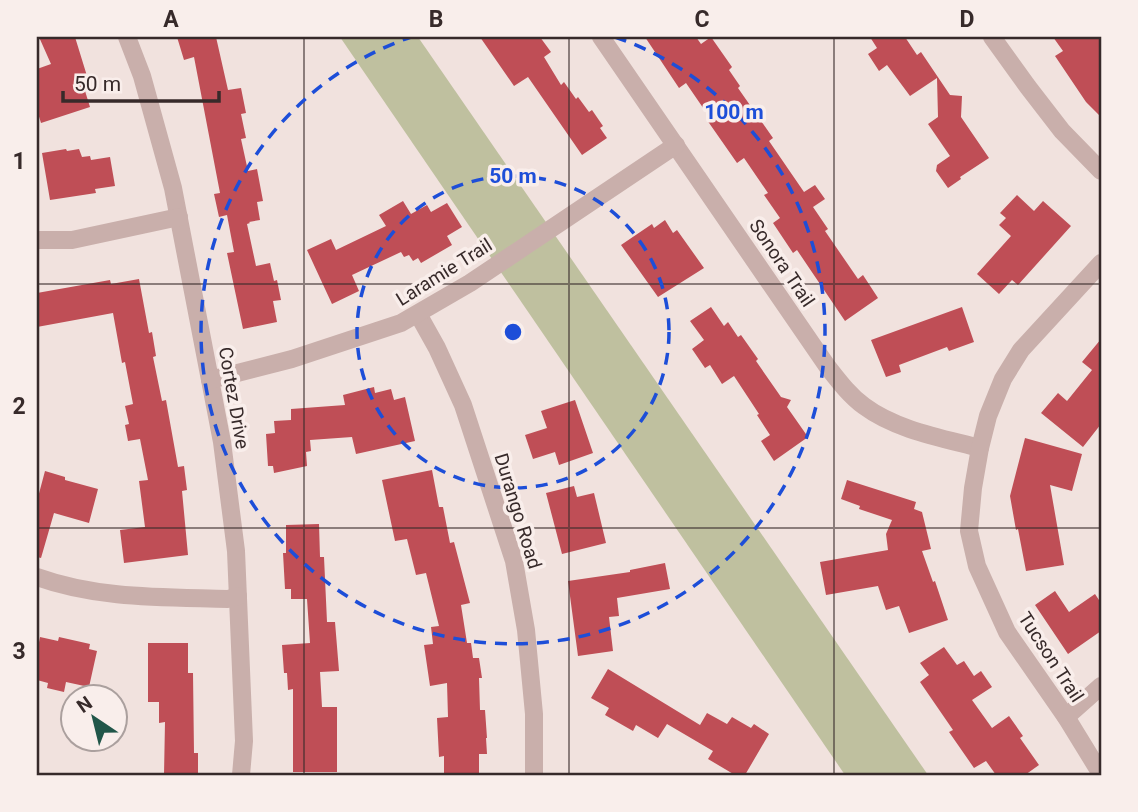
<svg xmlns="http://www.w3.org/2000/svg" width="1138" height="812" font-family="Roboto,sans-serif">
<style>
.green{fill:#bfc09f}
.building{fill:#bf4e56}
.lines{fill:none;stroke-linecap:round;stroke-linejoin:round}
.minor{stroke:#c9afab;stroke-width:18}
.grid{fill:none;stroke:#372a2a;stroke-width:2;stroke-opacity:0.55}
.ring{fill:none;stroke:#1d4ed8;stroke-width:3.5;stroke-dasharray:12 9}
.labels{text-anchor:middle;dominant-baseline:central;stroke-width:7;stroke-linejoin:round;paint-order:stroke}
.street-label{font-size:19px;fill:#372a2a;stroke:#f9eeeb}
.centre{fill:#1d4ed8;stroke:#f9eeeb;stroke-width:3.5}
.ring-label{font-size:21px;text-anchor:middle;font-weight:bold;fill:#1d4ed8;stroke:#f9eeeb;stroke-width:7;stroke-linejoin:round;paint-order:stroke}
.neatline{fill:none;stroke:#372a2a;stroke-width:2.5}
.grid-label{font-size:23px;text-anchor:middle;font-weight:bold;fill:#372a2a}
</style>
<rect width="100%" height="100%" fill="#f1e2de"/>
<polygon class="green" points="340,37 418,37 928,775 845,775"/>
<g class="building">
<polygon points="39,37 75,37 87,76 81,78 90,107 41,123 37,110 37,69 51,64"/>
<polygon points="177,37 216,37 228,90 241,88 246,113 241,114 246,138 241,139 248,171 257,169 263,201 257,202 260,220 249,222 250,223 247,224 256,266 270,263 274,281 277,280 281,300 273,301 277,322 243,329 227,253 234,252 227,215 219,217 214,194 220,193 194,57 184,60"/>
<polygon points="480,37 540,37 551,52 544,57 561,85 564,82 576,99 578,97 589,112 592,110 603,126 600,128 607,138 582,155 528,77 514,86"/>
<polygon points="645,37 696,37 701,44 711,37 732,67 729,70 740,86 738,88 773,138 769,141 804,192 815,185 825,199 813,207 828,229 825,231 858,279 863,275 878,298 845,321 797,250 793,253 773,223 780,218 764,195 768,193 744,158 737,163 707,120 710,118 686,83 679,88"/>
<polygon points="870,37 905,37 917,55 921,52 950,95 962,96 961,117 989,158 960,177 961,179 948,188 936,171 937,165 950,156 928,124 938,117 937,78 910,96 887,65 879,71 868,54 877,48"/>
<polygon points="1053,37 1101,37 1101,117 1086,102 1055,56 1063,51"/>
<polygon points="66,149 67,151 79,149 82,157 90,156 91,160 110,157 115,186 95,189 96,193 50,200 42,153"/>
<polygon points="1017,195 1034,211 1043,201 1071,226 1018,285 1012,280 999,294 977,274 1011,236 999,225 1006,218 1000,213"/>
<polygon points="403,201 411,214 427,205 431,212 447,203 462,227 447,236 452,245 421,263 418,258 413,261 409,255 404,257 401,252 352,275 359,291 332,304 307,250 331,239 336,250 386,226 379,215"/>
<polygon points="665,220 673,233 677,230 704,268 658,297 621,245 652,224 654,228"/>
<polygon points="139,279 149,333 152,332 156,356 153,357 162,401 166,400 178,467 184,466 187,490 182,491 188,555 124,563 120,530 145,527 139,481 148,480 140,439 128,441 125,425 129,424 125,406 133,404 125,362 122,363 113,313 37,327 37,293 110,280 111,284"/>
<polygon points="711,307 724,326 728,322 738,337 741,335 758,359 756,361 781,397 791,400 787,407 808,437 774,461 761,441 770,435 757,415 759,414 734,376 722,384 710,365 705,368 692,349 704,340 690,321"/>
<polygon points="962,307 974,342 949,351 947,347 899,365 901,372 886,377 871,340"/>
<polygon points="1101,339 1101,424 1083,447 1041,413 1058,393 1067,401 1092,370 1082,362"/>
<polygon points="374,387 375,393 391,389 394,400 405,397 415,441 356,454 352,437 310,440 311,451 306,452 307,466 274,473 273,466 268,466 266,434 275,433 274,421 291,420 291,409 345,405 343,395"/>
<polygon points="575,400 593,453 559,465 555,452 533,459 525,435 547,428 541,411"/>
<polygon points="1025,438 1082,454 1072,491 1050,485 1064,565 1026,571 1018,529 1016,530 1010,496"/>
<polygon points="432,470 439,507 443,507 450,543 454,542 470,603 461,605 467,643 471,643 473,658 479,658 482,678 479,678 480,710 485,710 487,738 486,738 487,754 479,754 479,775 444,775 444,756 439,757 437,718 448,717 447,683 430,686 424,645 433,644 431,627 439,626 426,573 416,575 407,539 395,541 382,480"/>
<polygon points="45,471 65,477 65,480 98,489 89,523 54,513 41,558 37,557 37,501"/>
<polygon points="847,480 916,502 914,509 922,512 931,549 922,551 933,582 935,581 948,620 909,633 899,606 886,610 878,586 826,595 820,562 888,550 886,534 892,520 859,509 860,506 841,499"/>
<polygon points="574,486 577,497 594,493 606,543 562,554 546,493"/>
<polygon points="319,524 320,557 324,557 327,622 335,622 339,671 320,672 322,707 337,707 337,772 293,772 293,689 288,690 287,673 284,673 282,645 310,643 307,599 291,599 291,589 285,589 283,553 286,553 286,525"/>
<polygon points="665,563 670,589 617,598 619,616 609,617 613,651 578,656 568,581 630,572 630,570"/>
<polygon points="1055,591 1069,612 1095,594 1101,603 1101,631 1068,654 1035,605"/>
<polygon points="40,637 58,641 59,637 90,644 89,649 97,651 89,687 66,682 64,692 47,688 48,683 37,680 37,653"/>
<polygon points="148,643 188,643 188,673 193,673 194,753 198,753 198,775 164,775 165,722 159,723 159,702 148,702"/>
<polygon points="944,647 957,665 964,661 974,676 981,671 992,687 972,700 992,728 1009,716 1023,736 1020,738 1039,765 1025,775 996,775 986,761 974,768 949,732 953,730 920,682 929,675 920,663"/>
<polygon points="608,669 700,725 707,713 727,724 732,717 751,728 754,724 769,734 745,775 735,775 708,759 713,751 667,724 658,738 636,725 633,731 605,715 609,708 591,698"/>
</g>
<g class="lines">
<g class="minor">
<polyline points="127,37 142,76 173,188 222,442 236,551 244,741 241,775"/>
<path d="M 601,37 L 827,366 C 838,380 849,395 864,406 C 896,430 942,438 980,448"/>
<polyline points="992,37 1028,87 1062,131 1101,171"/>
<polyline points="37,240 72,240 179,217"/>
<polyline points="1101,263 1021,350 1003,379 988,416 980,448 973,488 969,531 977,566 1007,632 1066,717 1101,774"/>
<polyline points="418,314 437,348 463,405 514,561 526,630 534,714 534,775"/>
<polyline points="210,380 292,359 401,323 470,283 676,145"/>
<path d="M 37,577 C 98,599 163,597 228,599 L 238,596"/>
<polyline points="1066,717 1101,686"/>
</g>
</g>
<path class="grid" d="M 304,37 L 304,775M 569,37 L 569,775M 834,37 L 834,775M 37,284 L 1101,284M 37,528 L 1101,528"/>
<g class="ring">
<circle cx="513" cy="332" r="156"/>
<path d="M615 37A312 312 0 1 1 411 37"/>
</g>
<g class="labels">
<g class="street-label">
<text transform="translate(782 263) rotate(56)">Sonora Trail</text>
<text transform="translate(444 272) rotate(-32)">Laramie Trail</text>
<text transform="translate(234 398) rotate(80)">Cortez Drive</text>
<text transform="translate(518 511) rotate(73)">Durango Road</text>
<text transform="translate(1051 657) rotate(57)">Tucson Trail</text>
</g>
</g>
<circle cx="513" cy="332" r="10" class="centre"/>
<g class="ring-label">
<text x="734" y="119">100 m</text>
<text x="513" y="183">50 m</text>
</g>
<rect width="1138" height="812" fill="none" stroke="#f9eeeb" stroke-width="77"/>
<g transform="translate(94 718) rotate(325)"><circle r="33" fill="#f9eeeb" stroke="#aba09e" stroke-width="2"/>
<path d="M0-5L12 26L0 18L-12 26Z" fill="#215649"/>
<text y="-10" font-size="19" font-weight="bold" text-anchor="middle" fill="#372a2a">N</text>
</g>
<path d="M63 91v10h156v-10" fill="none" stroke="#372a2a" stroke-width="3.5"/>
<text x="74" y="91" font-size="21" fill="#372a2a" stroke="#f9eeeb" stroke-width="5" paint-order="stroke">50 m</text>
<rect x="38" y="38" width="1062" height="736" class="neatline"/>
<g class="grid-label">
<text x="171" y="27">A</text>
<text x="436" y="27">B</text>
<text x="702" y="27">C</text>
<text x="967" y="27">D</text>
<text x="19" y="169">1</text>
<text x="19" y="414">2</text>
<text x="19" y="659">3</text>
</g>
</svg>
